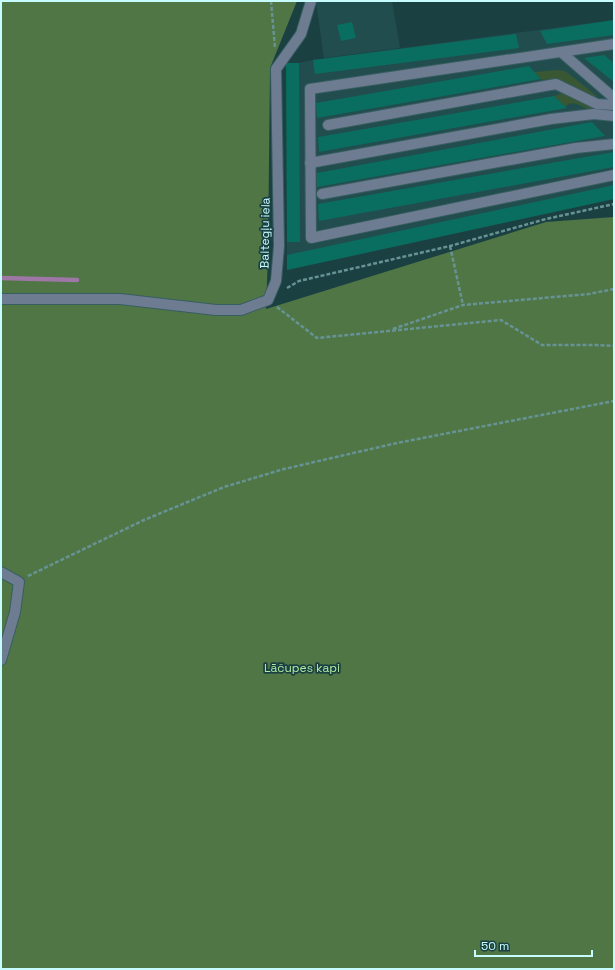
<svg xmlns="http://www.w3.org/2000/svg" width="615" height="970" font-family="'Space Grotesk',sans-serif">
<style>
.built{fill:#224d4f}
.green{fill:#395732}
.forest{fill:#507646}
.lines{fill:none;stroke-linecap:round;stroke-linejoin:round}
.stream{stroke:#9e77a7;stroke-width:4.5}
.building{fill:#096d5f}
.minor-casing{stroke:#375e60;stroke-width:12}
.path{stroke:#679395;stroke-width:2.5;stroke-dasharray:4 2;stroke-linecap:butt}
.minor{stroke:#6e7c92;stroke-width:10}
.labels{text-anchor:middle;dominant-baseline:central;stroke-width:3.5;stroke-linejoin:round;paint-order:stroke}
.street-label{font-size:12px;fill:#c7fcfe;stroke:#1b4042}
.park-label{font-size:12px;fill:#b1eba3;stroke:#1b4042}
</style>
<rect width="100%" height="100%" fill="#1b4042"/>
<g class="built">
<polygon points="316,1 392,1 400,48 324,58"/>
<polygon points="614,20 614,199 287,270 286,63 299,63 313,60"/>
</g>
<g class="green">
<polygon points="558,70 565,71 597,96 593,97 590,96 566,82 556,79 542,80 534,72"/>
<path d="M 563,93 L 570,95 L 592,107 L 592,109 L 589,110 C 581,106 572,99 565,107 L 554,96 Z"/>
</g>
<polygon class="forest" points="1,1 297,1 270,68 268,254 266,309 546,222 614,217 614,969 1,969"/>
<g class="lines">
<polyline class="stream" points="1,278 77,280"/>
</g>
<g class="building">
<polygon points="614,20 614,35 547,44 540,31"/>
<polygon points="352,22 356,38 341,41 337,25"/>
<polygon points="516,34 519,48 315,74 313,60"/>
<polygon points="604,55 614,63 614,82 584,58"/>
<polygon points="286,63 299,63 300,242 287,242"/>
<polygon points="529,66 541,79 317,118 316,103"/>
<polygon points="554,96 567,108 319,152 318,137"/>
<polygon points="592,122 605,136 317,187 317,173"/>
<polygon points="614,152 614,167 319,221 318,204"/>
<polygon points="614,185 614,199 287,270 287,255"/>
</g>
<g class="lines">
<g class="minor-casing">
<g id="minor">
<polyline points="614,44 310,89 311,238 614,175"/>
<polyline points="561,52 614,98"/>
<polyline points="328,125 556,84 597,104 614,105"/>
<polyline points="310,163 551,119 594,114 614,116"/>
<polyline points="322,194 576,148 614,144"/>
<polyline points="1,299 120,299 216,310 241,310 268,300 276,281 279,246 276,69 301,34 311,1"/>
<polyline points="1,572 19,582 15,612 1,660"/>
</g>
</g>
<g class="path">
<polyline points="271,1 275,48"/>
<polyline points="450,246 463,305"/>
<polyline points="287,288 299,281 450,246 546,219 614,204"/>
<polyline points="277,307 317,338 501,320 542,345 596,345 614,346"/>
<polyline points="393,329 463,305 589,294 614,289"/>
<polyline points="28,576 144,520 224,487 284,469 397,443 614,401"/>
</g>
<use href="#minor" class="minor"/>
</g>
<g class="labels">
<g class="street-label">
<text transform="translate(265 233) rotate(-89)">Baltegļu iela</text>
</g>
<g class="park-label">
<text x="302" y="668">Lāčupes kapi</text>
</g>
</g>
<rect width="615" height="970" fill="none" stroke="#c7fcfe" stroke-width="4"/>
<path d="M475 950v6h117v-6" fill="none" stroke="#c7fcfe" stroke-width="2"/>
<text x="481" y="950" font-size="12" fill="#c7fcfe" stroke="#1b4042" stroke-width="3" paint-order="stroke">50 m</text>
</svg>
